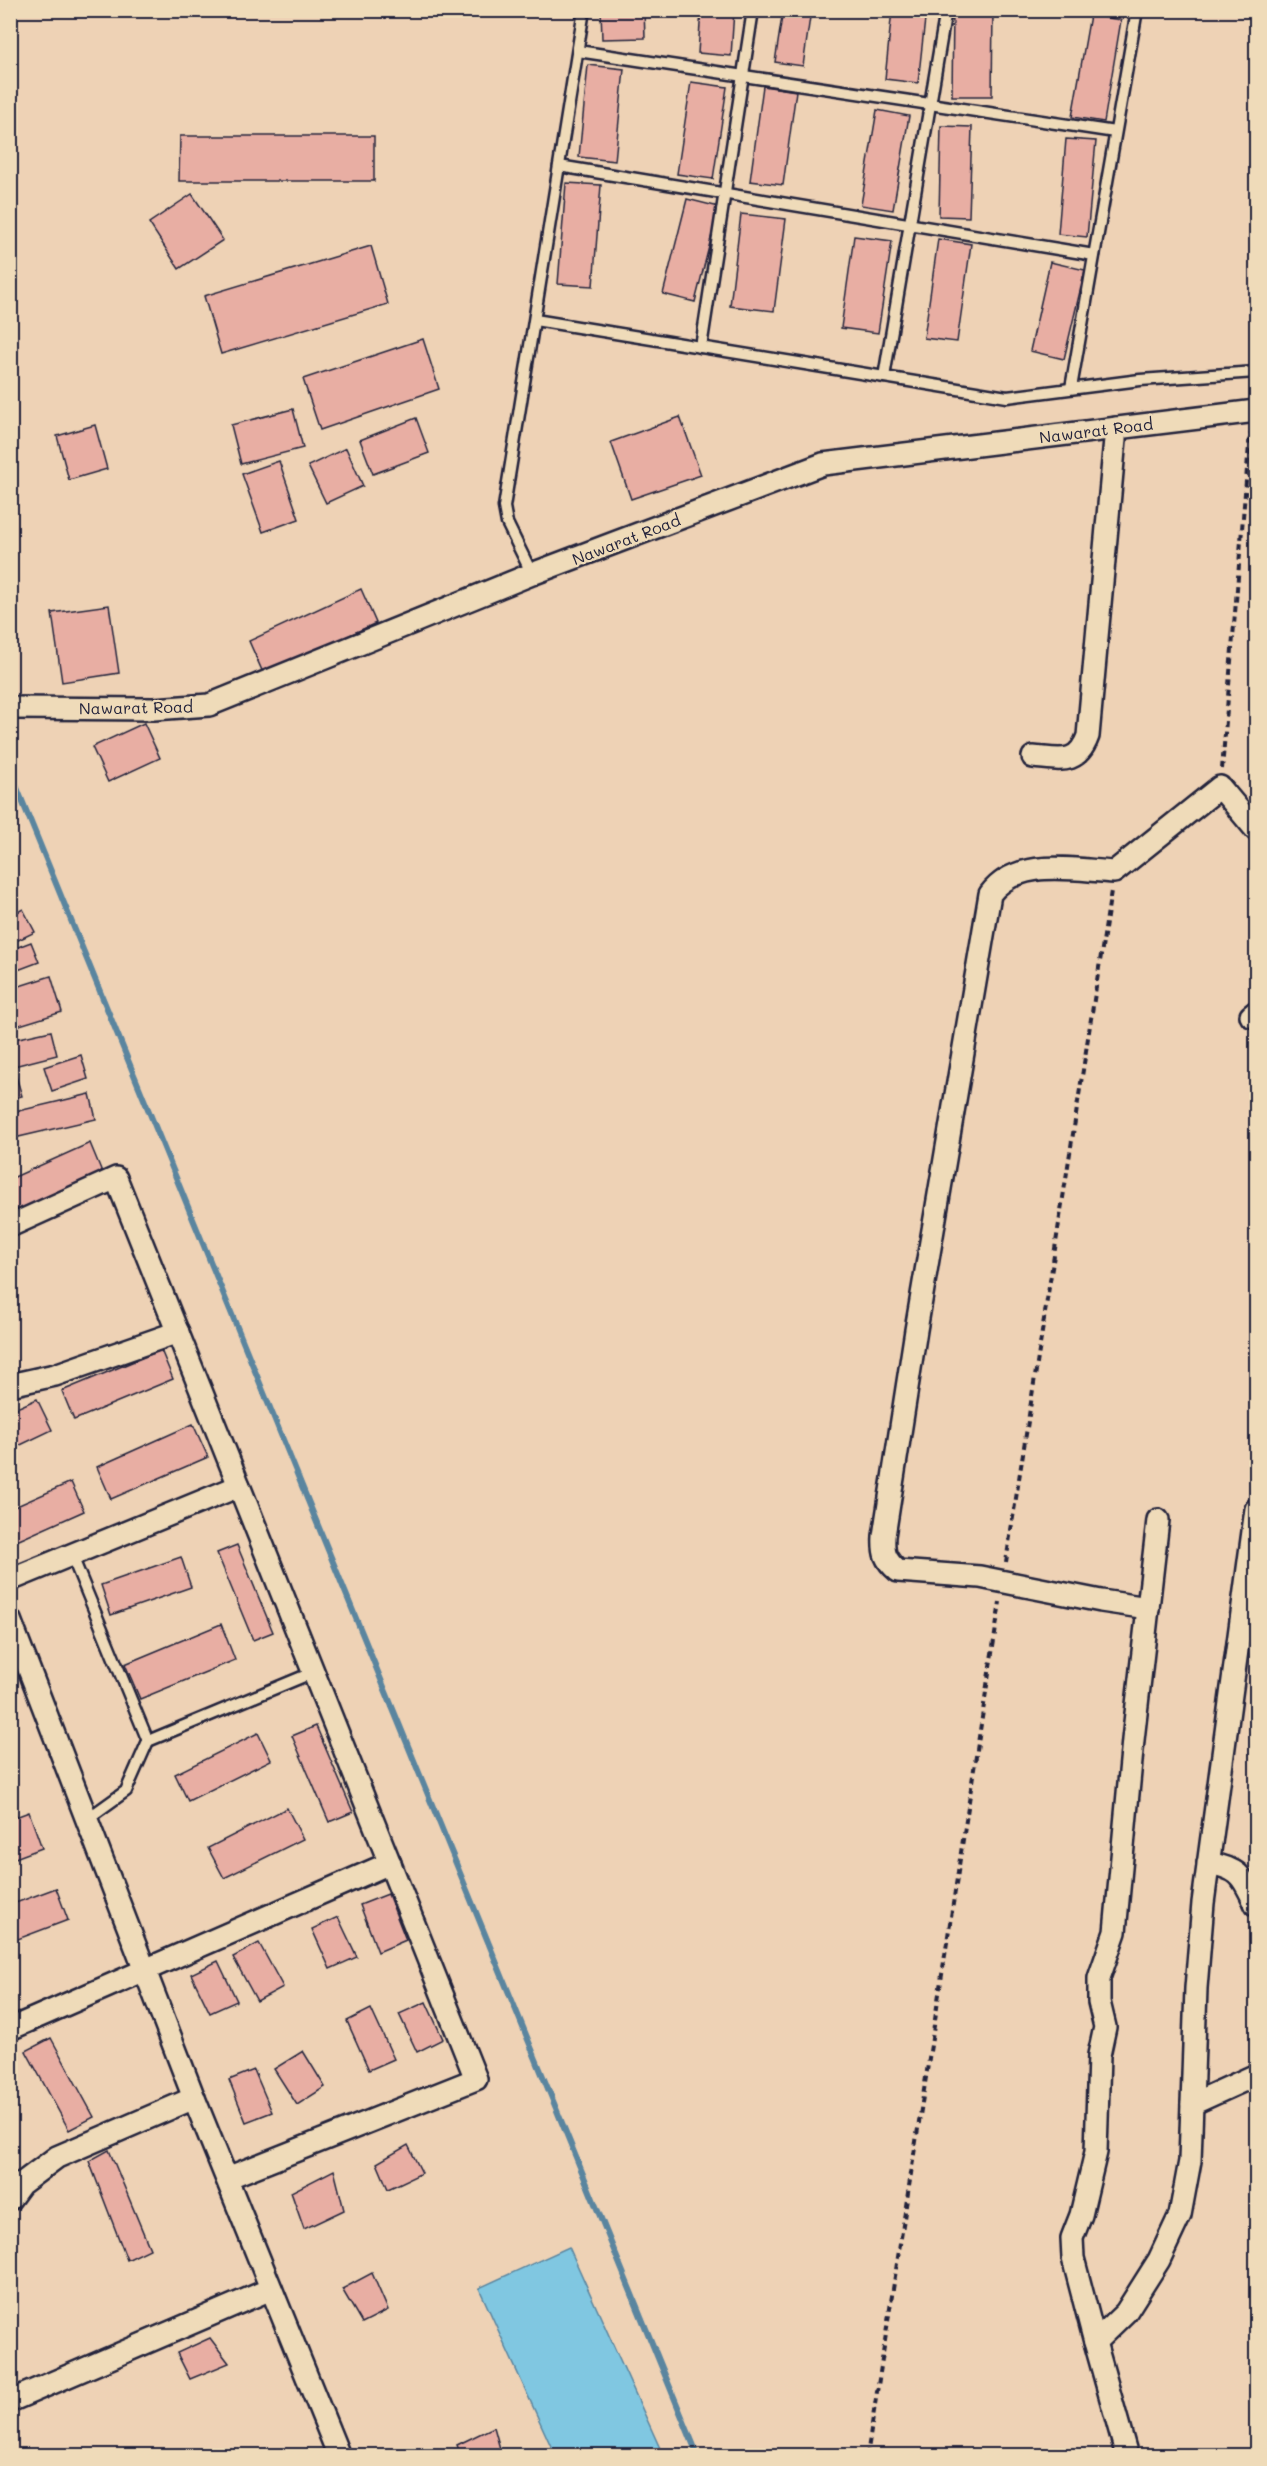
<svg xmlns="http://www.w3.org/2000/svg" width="1267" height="2466" font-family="Mali,sans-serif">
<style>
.water{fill:#80c7e1;stroke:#5a859f;stroke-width:1.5}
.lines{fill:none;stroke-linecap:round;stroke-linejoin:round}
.stream{stroke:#5a859f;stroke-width:6}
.building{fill:#e8aea3;stroke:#22223b;stroke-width:1.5}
.lane-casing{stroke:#22223b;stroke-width:15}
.street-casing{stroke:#22223b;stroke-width:26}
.path{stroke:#22223b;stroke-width:4;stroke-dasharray:6 4.5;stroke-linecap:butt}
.lane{stroke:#efdbb9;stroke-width:10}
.street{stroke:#efdbb9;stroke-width:21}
.labels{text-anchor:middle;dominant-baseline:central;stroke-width:4.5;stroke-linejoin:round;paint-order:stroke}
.street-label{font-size:16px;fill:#22223b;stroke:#efdbb9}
</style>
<rect width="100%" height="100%" fill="#eed2b5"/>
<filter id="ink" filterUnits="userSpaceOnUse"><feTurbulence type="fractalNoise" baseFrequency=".0167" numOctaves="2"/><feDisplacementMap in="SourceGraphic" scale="12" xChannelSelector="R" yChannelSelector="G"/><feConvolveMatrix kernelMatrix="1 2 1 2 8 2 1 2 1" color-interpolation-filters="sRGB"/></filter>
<g filter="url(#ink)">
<polygon class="water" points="569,2247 663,2455 555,2455 479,2288"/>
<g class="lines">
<polyline class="stream" points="10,771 698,2456"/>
</g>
<g class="building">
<polygon points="601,10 644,10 645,38 602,39"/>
<polygon points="701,10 734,10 731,56 698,53"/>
<polygon points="783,10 811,10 803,66 775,62"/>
<polygon points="892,10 926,10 918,83 885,79"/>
<polygon points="953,10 993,10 992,96 952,96"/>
<polygon points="1090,15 1121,20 1104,122 1072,117"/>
<polygon points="588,65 624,69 615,161 579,157"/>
<polygon points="691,82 727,87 713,179 677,174"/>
<polygon points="763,86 796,91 783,185 750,181"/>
<polygon points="877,110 909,116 893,210 861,205"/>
<polygon points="941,126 972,127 969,217 939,216"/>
<polygon points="180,136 374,136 374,181 179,181"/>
<polygon points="1066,139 1096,141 1087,237 1058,234"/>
<polygon points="566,183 601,185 593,286 558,284"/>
<polygon points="192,194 223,240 179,269 149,223"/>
<polygon points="687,199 719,207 695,302 663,294"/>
<polygon points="741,214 786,219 774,311 730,306"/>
<polygon points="854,236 892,241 878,333 841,328"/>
<polygon points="938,239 971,244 957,342 924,338"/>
<polygon points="371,246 388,304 221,354 204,296"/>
<polygon points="1050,262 1085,270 1064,359 1030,351"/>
<polygon points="423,339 439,389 320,430 303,379"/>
<polygon points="293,409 303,448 241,464 231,425"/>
<polygon points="680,417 701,475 631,499 611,442"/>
<polygon points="416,418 429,453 373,474 360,440"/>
<polygon points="95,425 107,469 69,480 57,436"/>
<polygon points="346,448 363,486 326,503 308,466"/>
<polygon points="279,461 299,519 263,532 242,474"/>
<polygon points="361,589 376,623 264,675 249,641"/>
<polygon points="109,605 119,673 62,682 52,613"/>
<polygon points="144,723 160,758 108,782 92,747"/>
<polygon points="23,909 35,932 10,944 10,916"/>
<polygon points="31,942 39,962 10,973 10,950"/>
<polygon points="51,976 62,1012 10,1028 10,989"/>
<polygon points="51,1031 57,1055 10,1067 10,1040"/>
<polygon points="81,1055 88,1079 52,1091 44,1067"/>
<polygon points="15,1073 22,1096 10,1099 10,1074"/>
<polygon points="90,1094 96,1119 10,1139 10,1113"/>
<polygon points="90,1143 102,1172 10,1214 10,1179"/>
<polygon points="161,1350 173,1379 74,1420 62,1391"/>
<polygon points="37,1399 52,1430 10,1450 10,1411"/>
<polygon points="193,1424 208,1457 111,1499 97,1467"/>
<polygon points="71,1482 84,1511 10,1544 10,1509"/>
<polygon points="237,1545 273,1632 253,1640 217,1553"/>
<polygon points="181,1557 191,1587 111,1615 101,1585"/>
<polygon points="221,1624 235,1660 140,1699 125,1664"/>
<polygon points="316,1726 353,1812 329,1822 292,1736"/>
<polygon points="258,1733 271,1760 188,1801 175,1774"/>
<polygon points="287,1808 303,1839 224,1878 208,1848"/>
<polygon points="29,1812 42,1848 10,1860 10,1819"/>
<polygon points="56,1888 68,1920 10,1942 10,1905"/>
<polygon points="388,1894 406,1940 378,1952 360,1905"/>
<polygon points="338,1917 357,1957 330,1969 312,1929"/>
<polygon points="259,1943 283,1987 257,2001 233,1957"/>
<polygon points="218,1961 237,2001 210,2013 191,1974"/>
<polygon points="426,2002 443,2039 417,2052 399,2014"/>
<polygon points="371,2009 394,2059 369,2070 347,2021"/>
<polygon points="51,2038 94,2117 69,2130 26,2051"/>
<polygon points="303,2051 325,2087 297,2105 274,2069"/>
<polygon points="254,2070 272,2112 246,2122 229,2080"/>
<polygon points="408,2145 422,2173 388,2189 377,2163"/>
<polygon points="109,2150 150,2249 127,2260 89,2161"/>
<polygon points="334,2170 344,2210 304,2229 291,2192"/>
<polygon points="372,2273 388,2310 362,2323 342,2289"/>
<polygon points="210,2338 229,2363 190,2379 177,2353"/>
<polygon points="494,2427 502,2456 461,2456 457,2445"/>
</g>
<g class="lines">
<g class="lane-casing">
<g id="lane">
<polyline points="578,51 1115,132"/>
<polyline points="559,166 1094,255"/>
<polyline points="535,320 1007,397 1140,380 1256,372"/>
<polyline points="701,347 753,10"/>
<polyline points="884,377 946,10"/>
<polyline points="1071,388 1137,10"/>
<polyline points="532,574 507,523 504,507 584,10"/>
<polyline points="72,1556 148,1741 126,1791 87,1819"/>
<polyline points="148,1741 314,1672"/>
</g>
</g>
<g class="street-casing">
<g id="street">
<polyline points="10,708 154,709 209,705 532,574 823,464 1256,411"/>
<path d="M 1033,757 C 1060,759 1077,766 1088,736 L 1116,428"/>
<polyline points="1251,1016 1256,1012"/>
<polyline points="10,1226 116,1178 476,2079 227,2178"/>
<polyline points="10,1385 55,1375 178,1332"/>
<polyline points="10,1580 239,1486"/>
<path d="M 1148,1608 L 1101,1601 L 980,1577 L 898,1571 C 885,1560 883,1553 884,1536 L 916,1330 L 990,894 C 1018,857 1073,870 1114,872 L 1220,787 L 1256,830"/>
<polyline points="10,1620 194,2098 339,2456"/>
<path d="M 1208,1863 C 1241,1869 1242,1876 1256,1905"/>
<polyline points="10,2029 390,1863"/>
<polyline points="1192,2104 1256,2075"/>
<polyline points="10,2199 21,2184 57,2157 194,2098"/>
<polyline points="1095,2342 1073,2258 1072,2238 1081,2215 1096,2152 1099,2055 1105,2027 1099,2002 1099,1978 1115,1932 1133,1740 1158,1520"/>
<polyline points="10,2401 271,2289"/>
<polyline points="1127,2456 1095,2342 1126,2312 1159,2260 1180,2215 1190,2161 1196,1988 1203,1903 1256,1509"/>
</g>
</g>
<g class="path">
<polyline points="1222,769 1250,433"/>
<polyline points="1006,1562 1111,891"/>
<polyline points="867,2456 1000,1602"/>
</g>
<use href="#lane" class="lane"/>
<use href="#street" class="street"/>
</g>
</g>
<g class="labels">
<g class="street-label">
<text transform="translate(1096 430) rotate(-7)">Nawarat Road</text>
<text transform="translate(626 539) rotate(-21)">Nawarat Road</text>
<text transform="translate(136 707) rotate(-1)">Nawarat Road</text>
</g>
</g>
<rect width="1267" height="2466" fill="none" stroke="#efdbb9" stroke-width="36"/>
<rect x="18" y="18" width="1231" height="2430" fill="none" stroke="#22223b" stroke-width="2" filter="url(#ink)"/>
</svg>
